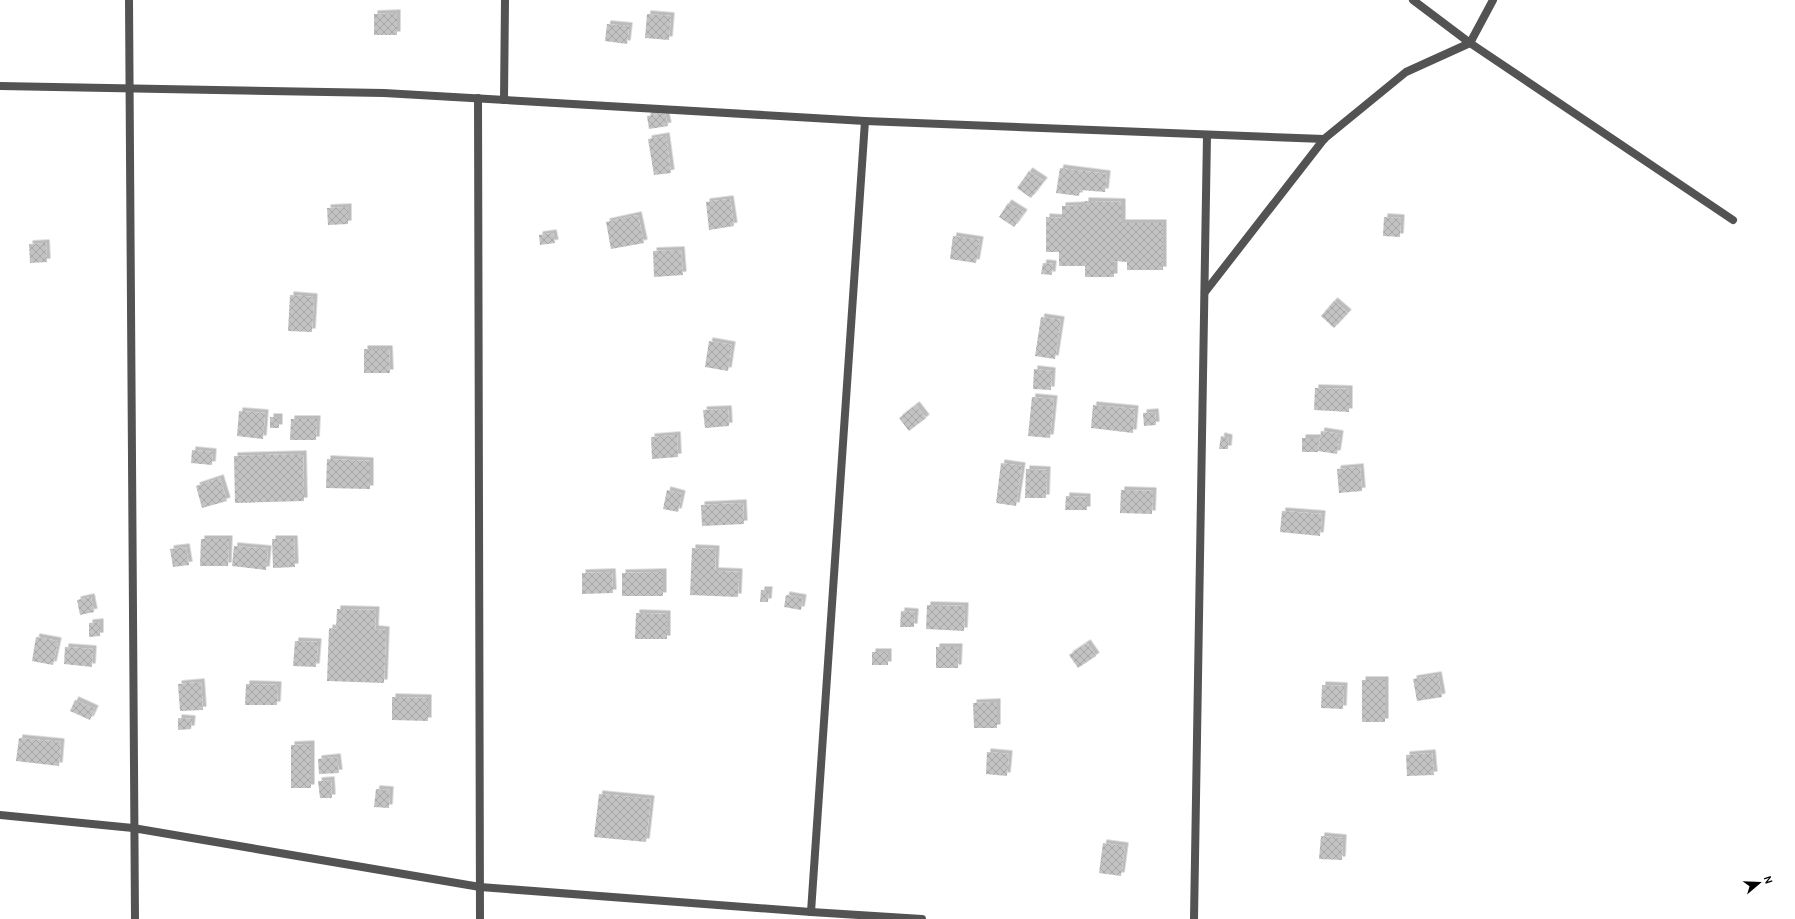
<svg xmlns="http://www.w3.org/2000/svg" width="1795" height="919" font-family="Karla,sans-serif">
<style>
.building{fill:url(#building-cross-hatch);filter:url(#shadow)}
.lines{fill:none;stroke-linecap:round;stroke-linejoin:round}
.street{stroke:#535353;stroke-width:8}
</style>
<defs>
<pattern id="building-cross-hatch" width="8" height="8" patternUnits="userSpaceOnUse"><rect width="8" height="8" fill="#c3c3c3"/><path d="M0 0l8 8M0 8l8-8" fill="none" stroke="#a6a6a6"/></pattern>
<filter id="shadow"><feDropShadow dx="3.5" dy="-3.5" stdDeviation="0" flood-color="#0004"/></filter>
</defs>
<rect width="100%" height="100%" fill="#fff"/>
<g class="building">
<polygon points="397,13 397,35 374,35 374,14"/>
<polygon points="647,14 671,16 669,40 645,38"/>
<polygon points="607,24 629,26 627,44 605,41"/>
<polygon points="665,113 668,126 649,129 647,116"/>
<polygon points="666,136 671,173 654,175 648,139"/>
<polygon points="1060,168 1107,174 1105,192 1080,190 1079,196 1056,193"/>
<polygon points="1029,171 1044,181 1031,198 1017,188"/>
<polygon points="730,199 734,226 709,230 706,202"/>
<polygon points="1085,201 1122,202 1122,223 1163,223 1163,270 1127,270 1127,262 1114,261 1114,277 1085,277 1085,266 1059,266 1059,252 1046,252 1046,217 1062,218 1062,206 1085,205"/>
<polygon points="1008,203 1024,213 1014,227 999,217"/>
<polygon points="348,207 348,224 328,225 327,208"/>
<polygon points="638,215 644,243 611,249 606,222"/>
<polygon points="1384,217 1401,218 1400,237 1383,236"/>
<polygon points="553,233 555,243 540,245 539,235"/>
<polygon points="953,236 980,240 976,263 950,259"/>
<polygon points="46,243 47,262 30,263 29,244"/>
<polygon points="681,250 683,275 654,277 653,251"/>
<polygon points="1043,263 1053,264 1052,275 1041,274"/>
<polygon points="290,295 314,297 312,332 288,331"/>
<polygon points="1334,301 1348,313 1334,328 1321,316"/>
<polygon points="1041,317 1061,320 1055,359 1035,356"/>
<polygon points="709,341 732,345 728,371 705,367"/>
<polygon points="364,349 389,349 390,373 364,373"/>
<polygon points="1034,369 1052,371 1051,390 1033,389"/>
<polygon points="1315,388 1349,389 1349,412 1314,410"/>
<polygon points="1032,397 1054,399 1050,438 1028,436"/>
<polygon points="916,405 926,418 909,431 899,418"/>
<polygon points="1093,405 1135,409 1133,433 1091,428"/>
<polygon points="728,409 729,426 705,428 703,410"/>
<polygon points="239,411 265,413 263,439 237,436"/>
<polygon points="1155,412 1156,425 1144,426 1143,413"/>
<rect x="270" y="417" width="9" height="11"/>
<polygon points="291,419 317,419 316,440 290,440"/>
<polygon points="1321,431 1340,434 1337,454 1318,451"/>
<polygon points="677,435 678,457 652,459 651,437"/>
<polygon points="1221,436 1229,438 1228,449 1219,449"/>
<rect x="1302" y="438" width="16" height="14"/>
<polygon points="192,450 213,452 212,465 191,463"/>
<polygon points="303,454 304,501 235,503 234,456"/>
<polygon points="327,459 370,461 370,489 326,488"/>
<polygon points="1001,463 1022,466 1016,506 996,503"/>
<polygon points="1360,467 1362,491 1339,493 1337,469"/>
<polygon points="1026,469 1047,470 1046,498 1025,498"/>
<polygon points="220,478 227,501 202,508 196,486"/>
<polygon points="667,490 682,494 678,512 663,509"/>
<polygon points="1121,490 1153,491 1152,514 1120,513"/>
<polygon points="1066,496 1087,497 1087,510 1065,510"/>
<polygon points="743,503 744,524 702,526 701,505"/>
<polygon points="1282,511 1322,514 1320,536 1280,532"/>
<polygon points="201,539 229,539 228,566 200,566"/>
<polygon points="272,539 294,539 295,567 273,568"/>
<polygon points="234,546 268,549 266,570 232,566"/>
<polygon points="186,547 189,565 173,567 170,549"/>
<polygon points="692,548 716,549 715,571 739,572 738,597 690,595"/>
<polygon points="612,572 613,593 582,594 582,573"/>
<polygon points="663,572 663,596 622,596 622,573"/>
<polygon points="761,590 769,590 768,602 760,602"/>
<polygon points="786,595 803,598 801,610 784,607"/>
<polygon points="91,597 94,612 80,615 77,600"/>
<polygon points="927,605 965,606 964,631 926,629"/>
<polygon points="337,609 376,610 375,629 386,630 384,683 327,681 329,628 336,629"/>
<polygon points="901,611 915,612 914,627 900,627"/>
<polygon points="636,613 667,614 667,639 635,639"/>
<polygon points="100,622 100,636 89,637 89,623"/>
<polygon points="36,637 58,641 53,665 32,661"/>
<polygon points="295,641 318,642 316,667 293,666"/>
<polygon points="1087,643 1096,656 1078,668 1069,655"/>
<polygon points="65,647 93,649 92,667 64,664"/>
<polygon points="936,647 959,647 958,668 936,668"/>
<rect x="872" y="652" width="16" height="13"/>
<polygon points="1438,675 1442,697 1417,701 1413,679"/>
<rect x="1362" y="680" width="23" height="42"/>
<polygon points="201,682 203,710 180,711 178,684"/>
<polygon points="246,684 278,685 277,705 245,705"/>
<polygon points="1322,685 1344,686 1343,709 1321,708"/>
<polygon points="392,697 428,698 428,721 392,720"/>
<polygon points="75,700 95,709 90,720 70,711"/>
<polygon points="997,702 997,728 974,728 973,703"/>
<polygon points="178,718 192,719 191,729 178,730"/>
<polygon points="19,738 61,742 59,766 16,761"/>
<polygon points="311,744 311,788 291,788 291,745"/>
<polygon points="987,752 1009,754 1007,776 986,774"/>
<polygon points="1432,753 1434,775 1407,776 1406,755"/>
<polygon points="337,757 339,773 319,774 318,759"/>
<polygon points="331,780 332,798 320,798 318,781"/>
<polygon points="376,789 390,790 389,808 374,807"/>
<polygon points="599,794 651,799 646,842 594,837"/>
<polygon points="1321,836 1343,838 1342,860 1319,859"/>
<polygon points="1103,843 1125,846 1121,876 1099,873"/>
</g>
<g class="lines">
<g class="street">
<polyline points="129,0 135,919"/>
<polyline points="1413,0 1470,43 1733,220"/>
<polyline points="0,86 384,93 865,121 1324,139"/>
<polyline points="478,98 480,919"/>
<polyline points="504,100 505,0"/>
<polyline points="1205,292 1324,139 1406,72 1470,43 1493,0"/>
<polyline points="0,815 133,828 480,887 811,912 922,919"/>
<polyline points="811,912 865,121"/>
<polyline points="1194,919 1207,135"/>
</g>
</g>
<g transform="translate(1759 883) rotate(71)" stroke="#ffffff" stroke-width="3" paint-order="stroke">
<path d="M0-3L7 15L0 10L-7 15Z" fill="#000000"/>
<text y="-6" font-size="11" font-weight="bold" text-anchor="middle" fill="#000000">N</text>
</g>
</svg>
